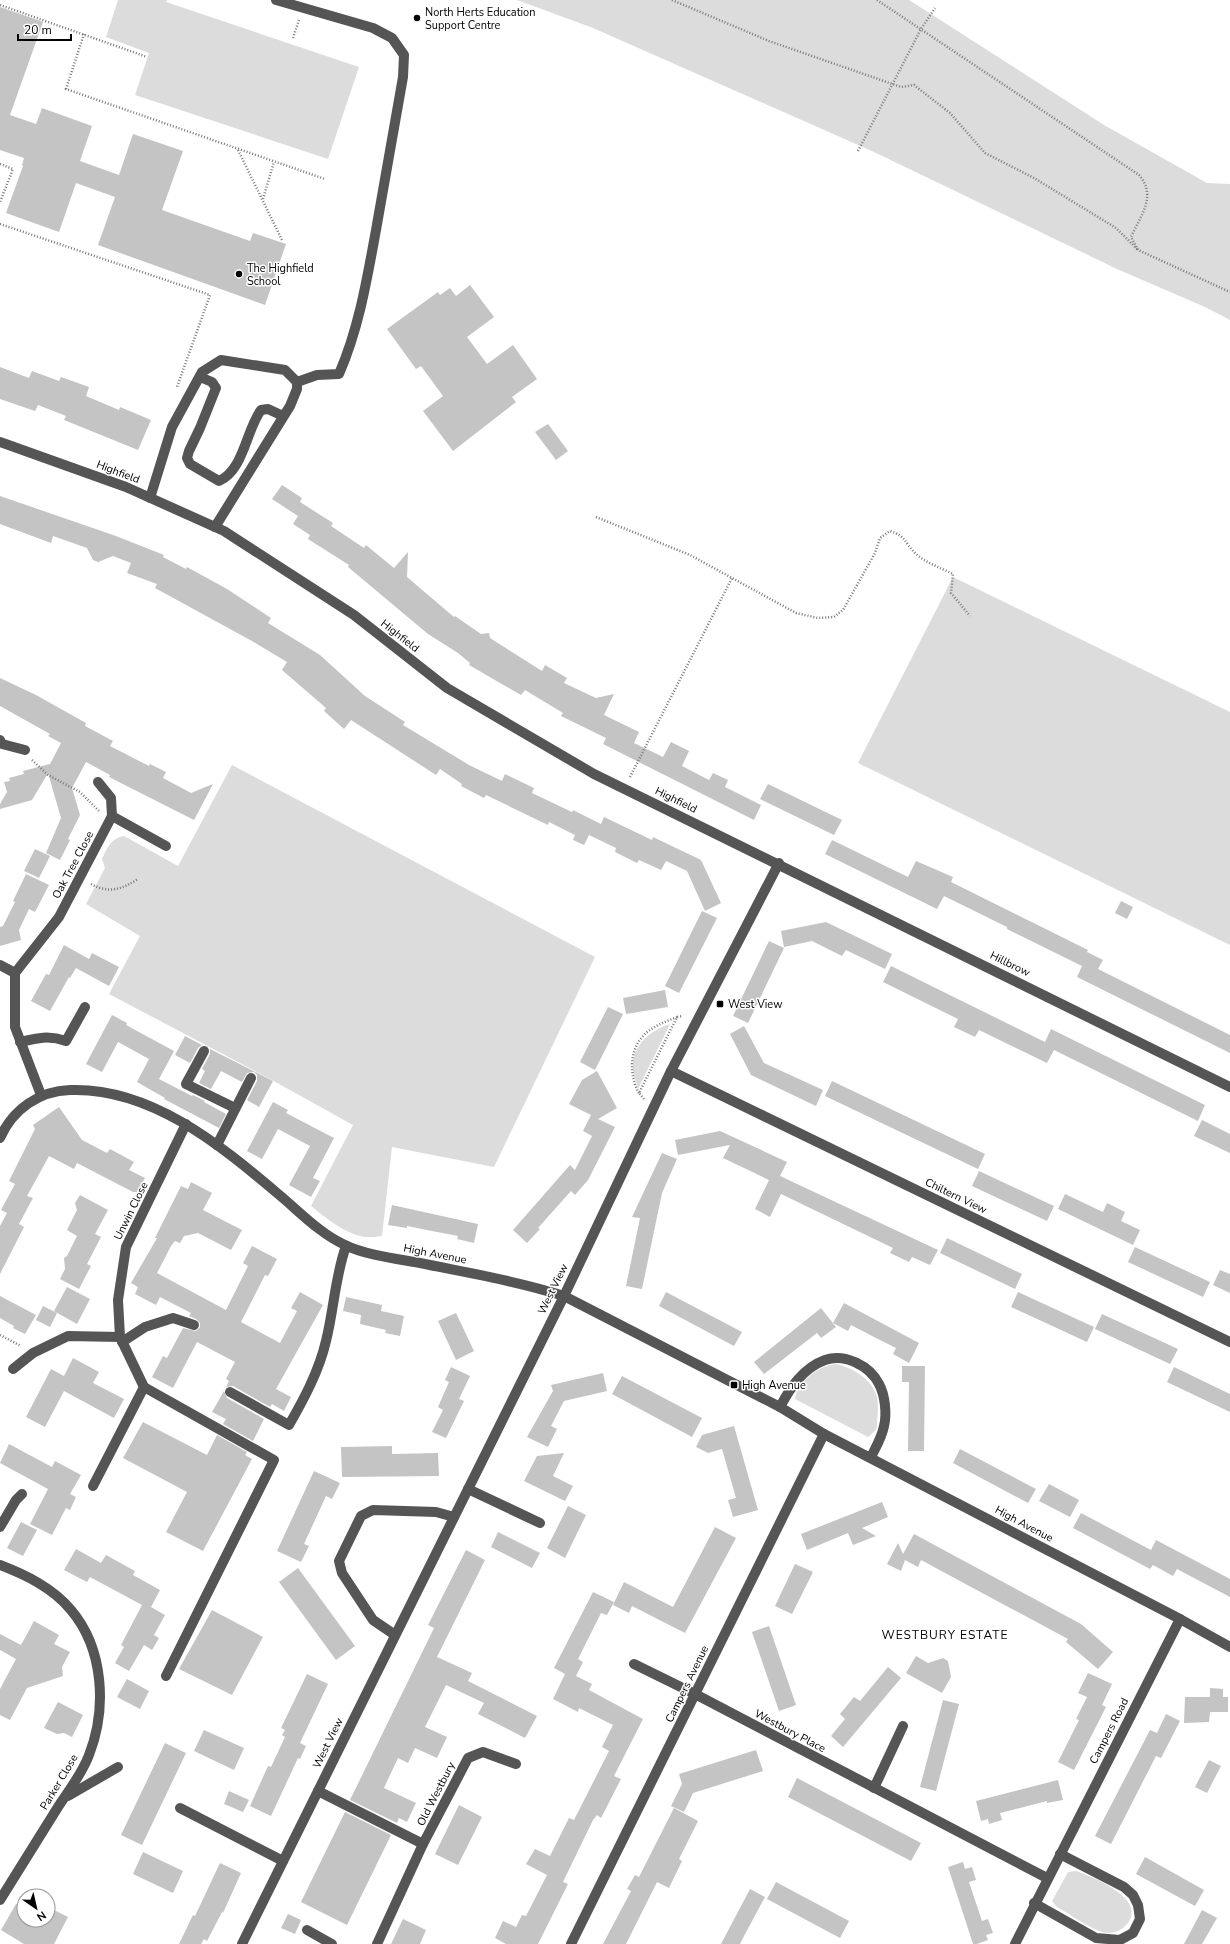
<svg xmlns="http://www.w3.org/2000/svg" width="1230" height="1944" font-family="'Nunito Sans',sans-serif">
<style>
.green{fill:#dcdcdc}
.building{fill:#c4c4c4}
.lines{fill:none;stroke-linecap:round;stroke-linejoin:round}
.path{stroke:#777;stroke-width:2.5;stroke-dasharray:1 2;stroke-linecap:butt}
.minor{stroke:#555;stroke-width:10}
.poi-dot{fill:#000;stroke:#fff;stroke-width:1.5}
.labels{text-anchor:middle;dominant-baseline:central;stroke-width:3;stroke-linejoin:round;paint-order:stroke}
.poi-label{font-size:11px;fill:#000;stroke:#fff;text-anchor:start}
.street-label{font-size:11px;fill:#000;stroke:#fff}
.neighbourhood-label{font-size:12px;letter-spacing:1px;fill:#000;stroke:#fff}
</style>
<rect width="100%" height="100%" fill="#fff"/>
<g class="green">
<polygon points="118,0 167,0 166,2 359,67 328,159 135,95 149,53 106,37"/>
<polygon points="517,0 909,0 1104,125 1207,183 1230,184 1230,320 1205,307 1117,269 874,152 593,28"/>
<polygon points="953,577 1230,712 1230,945 858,763"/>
<path d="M 232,765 L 595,957 L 494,1167 L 392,1147 L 382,1236 C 377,1237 371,1237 366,1237 C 346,1235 326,1218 311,1206 L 353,1125 L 270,1079 L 109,994 L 140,936 L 86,904 L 105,868 L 102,859 C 107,848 111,838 124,836 L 178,866 Z"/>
<path d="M 670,1024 L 638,1089 C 637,1083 633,1076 633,1070 C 632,1045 649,1031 670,1024 Z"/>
<path d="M 836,1364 C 853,1368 872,1379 877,1397 C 879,1406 877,1417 877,1426 L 876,1430 L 868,1437 L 795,1399 C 798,1381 818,1366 836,1364 Z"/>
<path d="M 1076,1871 C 1092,1876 1149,1900 1127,1924 C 1123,1929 1116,1933 1109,1933 C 1095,1933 1070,1914 1057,1907 L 1052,1901 L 1068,1872 Z"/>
</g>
<g class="building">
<polygon points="0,7 43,22 10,115 36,124 42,108 92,126 80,161 119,175 133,134 183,151 162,210 250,241 253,233 286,244 265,305 98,245 115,197 76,183 59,232 6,213 23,166 22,165 24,158 0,150"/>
<polygon points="470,285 494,317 467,337 487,364 513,345 537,379 512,397 516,402 453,451 423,411 443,396 421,366 416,369 387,329 438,292 440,295 450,288 456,296"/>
<polygon points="0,367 29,378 32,371 59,381 61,377 89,387 86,396 119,410 120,407 151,420 138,450 64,420 66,416 38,405 35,411 0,399"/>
<polygon points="548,424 568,451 556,460 535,432"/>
<polygon points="282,485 302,498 300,502 333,523 331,526 364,548 366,545 394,568 408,552 407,577 454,617 455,616 481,634 489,633 490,638 542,671 545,665 567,678 564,683 596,698 614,694 604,715 639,732 634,743 663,757 671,742 689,751 682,766 709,780 713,773 728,780 725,787 761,805 754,820 603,744 606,738 561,716 563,713 525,690 521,695 469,665 470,663 458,653 428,634 348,567 349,565 308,539 310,535 293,524 298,516 272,499"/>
<polygon points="0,496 116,536 164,555 163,557 186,569 187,567 227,589 271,618 268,623 320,655 365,696 405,722 403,725 469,765 502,781 505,774 534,788 532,793 572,812 573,810 601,824 604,817 652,840 653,837 701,860 721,903 705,911 687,871 666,861 661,870 639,860 637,863 615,852 616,848 589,835 584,845 573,840 575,835 549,822 548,825 486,795 484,798 461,786 462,784 440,769 436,775 351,720 344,729 324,711 326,708 282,670 287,662 252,641 155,588 157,584 127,573 131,563 113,556 98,562 93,560 87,548 53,536 51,543 0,524"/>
<polygon points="0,678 36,695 86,723 85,726 113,741 110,746 149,766 150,764 166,772 163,778 191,793 213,784 194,820 109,777 110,775 86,762 72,788 80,815 68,839 70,840 60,860 46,853 61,818 48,773 32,800 0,809 0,804 7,792 4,782 10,781 9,778 24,774 23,771 50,764 61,743 48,736 50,734 0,706"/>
<polygon points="768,784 842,820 834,835 760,799"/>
<polygon points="832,840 908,877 916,861 953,877 951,882 1088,950 1087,952 1103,960 1098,969 1230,1035 1230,1053 1077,977 1082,966 1007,929 1007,927 944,896 937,909 825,854"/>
<polygon points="35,849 50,856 39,878 24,871"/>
<polygon points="26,874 49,885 35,912 29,909 19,930 21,940 0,946 0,927 3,926 15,902 13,901"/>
<polygon points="1121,901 1133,907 1127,919 1115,913"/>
<polygon points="702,911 717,918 679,993 665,986"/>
<polygon points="826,922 892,954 885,969 846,950 842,956 812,941 784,947 781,931"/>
<polygon points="769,941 784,948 748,1023 733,1016"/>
<polygon points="64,945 89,959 92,953 119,967 109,986 76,968 70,978 69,977 50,1011 31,1001 46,974 49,975"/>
<polygon points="891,966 1045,1042 1051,1029 1205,1105 1198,1121 1054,1050 1047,1063 979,1030 975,1037 954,1027 958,1019 883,982"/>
<polygon points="665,990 668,1007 626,1014 623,998"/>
<polygon points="608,1007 623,1014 595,1070 580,1062"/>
<polygon points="112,1015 127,1023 126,1025 174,1051 159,1079 192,1096 193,1095 205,1101 204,1102 226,1114 219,1128 164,1099 165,1098 137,1082 149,1059 118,1042 102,1072 86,1064"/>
<polygon points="744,1026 764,1063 823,1090 816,1106 751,1075 730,1034"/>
<polygon points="185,1036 202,1045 198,1048 190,1063 175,1055"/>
<polygon points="210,1049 273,1081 259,1107 247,1100 257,1081 257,1075 254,1072 247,1073 242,1082 221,1071 211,1089 199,1083 205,1071 202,1069 210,1054"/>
<polygon points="597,1071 617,1108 598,1119 615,1127 588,1180 575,1195 571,1191 538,1228 540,1229 527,1243 513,1230 570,1165 575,1170 592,1136 583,1131 591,1115 569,1104 582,1080"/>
<polygon points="832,1081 985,1154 978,1169 825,1096"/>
<polygon points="273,1102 288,1110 286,1113 334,1138 313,1178 320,1181 311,1197 289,1185 310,1146 278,1129 262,1159 247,1151"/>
<polygon points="59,1107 82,1140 107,1153 110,1149 134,1162 129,1170 145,1178 137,1192 133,1192 77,1163 74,1169 49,1156 27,1196 33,1198 19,1224 24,1227 0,1274 0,1226 7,1213 1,1210 15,1184 9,1181 35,1129 33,1125"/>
<polygon points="1202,1120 1230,1134 1230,1153 1194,1136"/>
<polygon points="720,1131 787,1162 780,1176 938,1250 930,1265 912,1257 909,1262 890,1253 893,1248 781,1194 770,1217 755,1209 769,1180 723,1158 730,1145 678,1155 675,1140"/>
<polygon points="662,1153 677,1159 662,1193 642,1289 626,1286 640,1218 632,1217"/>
<polygon points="979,1171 1054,1206 1047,1221 972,1186"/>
<polygon points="191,1182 212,1193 203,1210 242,1230 231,1250 198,1233 184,1236 180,1243 175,1241 171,1246 157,1273 226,1310 248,1266 243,1263 252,1246 277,1259 268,1276 265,1275 241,1322 280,1343 297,1311 291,1308 300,1292 323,1305 276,1389 291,1397 284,1411 272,1404 270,1407 233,1386 226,1387 229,1381 226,1379 235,1362 197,1342 173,1388 152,1377 163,1356 167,1358 183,1328 196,1331 200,1327 200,1323 196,1319 189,1316 191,1313 160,1297 156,1305 135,1294 138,1287 131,1283 157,1238 155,1238 181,1186 188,1189"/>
<polygon points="1065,1194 1103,1212 1107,1203 1125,1212 1121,1221 1140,1230 1133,1245 1058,1209"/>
<polygon points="80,1195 108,1210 95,1234 101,1237 87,1264 91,1266 79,1289 60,1279 65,1269 64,1258 67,1256 77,1236 67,1230 77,1210 75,1203"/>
<polygon points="392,1205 478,1224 474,1243 457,1239 458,1236 432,1231 407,1226 407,1228 388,1225"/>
<polygon points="947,1238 1022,1274 1015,1289 940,1253"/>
<polygon points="1135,1247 1210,1282 1203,1297 1128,1262"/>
<polygon points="1220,1270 1230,1274 1230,1293 1213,1285"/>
<polygon points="67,1287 90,1299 77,1324 54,1311"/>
<polygon points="666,1292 742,1332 734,1346 659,1306"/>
<polygon points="1018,1292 1094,1327 1087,1342 1011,1307"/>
<polygon points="0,1296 36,1315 25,1334 13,1328 14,1326 0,1318"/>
<polygon points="346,1297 382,1305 381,1311 404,1316 400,1336 385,1333 386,1330 360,1324 361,1315 343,1311"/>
<polygon points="844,1303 919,1343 909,1363 893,1354 896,1348 874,1337 851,1325 848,1331 833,1323"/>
<polygon points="43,1306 57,1313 50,1327 36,1320"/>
<polygon points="821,1308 836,1327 821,1338 817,1333 764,1374 754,1362"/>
<polygon points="456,1313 474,1351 456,1360 438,1321"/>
<polygon points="1102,1314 1178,1349 1170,1364 1095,1329"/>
<polygon points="73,1358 99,1372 93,1383 124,1399 114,1418 64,1391 45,1427 26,1417 51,1369 64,1376"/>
<polygon points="902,1366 925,1366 924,1451 908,1451 909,1382 902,1382"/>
<polygon points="451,1367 470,1376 459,1399 464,1401 446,1438 432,1432 443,1410 438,1407 449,1382 445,1380"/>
<polygon points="1174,1367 1230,1394 1230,1412 1167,1382"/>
<polygon points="603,1373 607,1391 564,1401 551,1426 557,1429 548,1447 527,1437 553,1391 551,1385"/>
<polygon points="622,1376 702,1418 692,1437 612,1394"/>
<polygon points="224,1391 227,1398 264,1419 253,1441 223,1424 226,1419 212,1412"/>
<polygon points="143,1422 207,1455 217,1435 247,1452 245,1455 252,1459 203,1551 166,1532 187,1492 123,1458"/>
<polygon points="734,1426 758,1510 733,1517 728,1500 736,1498 722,1449 708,1453 696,1447 702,1435"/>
<polygon points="9,1444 52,1467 55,1461 81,1475 70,1494 76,1497 70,1510 66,1508 52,1535 30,1524 48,1489 0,1463"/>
<polygon points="392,1446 392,1454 438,1453 439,1476 342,1477 341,1447"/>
<polygon points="960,1449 1036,1489 1028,1503 953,1463"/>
<polygon points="564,1453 553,1476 573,1486 565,1501 524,1481 537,1456"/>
<polygon points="314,1471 340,1483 332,1499 326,1496 304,1544 309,1546 301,1562 277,1551"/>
<polygon points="1049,1484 1079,1500 1070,1517 1039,1501"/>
<polygon points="882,1502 888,1517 862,1528 876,1536 853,1545 848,1533 807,1550 801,1534"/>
<polygon points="568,1506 586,1515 565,1558 547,1548"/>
<polygon points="1081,1513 1151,1550 1156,1540 1230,1579 1230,1597 1177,1569 1173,1576 1153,1565 1150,1569 1073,1528"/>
<polygon points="21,1522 37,1530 23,1556 7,1548"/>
<polygon points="715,1527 736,1538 685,1633 632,1606 629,1613 613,1605 624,1582 673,1607"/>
<polygon points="498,1532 540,1553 532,1568 491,1547"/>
<polygon points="914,1534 1081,1624 1113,1652 1098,1669 1066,1642 1068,1639 921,1560 918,1567 905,1560 901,1571 887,1564 898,1543 903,1554"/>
<polygon points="76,1549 101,1563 106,1555 135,1571 133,1575 160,1590 151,1607 165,1615 154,1635 159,1638 152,1650 144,1645 129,1671 115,1663 124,1647 121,1645 142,1605 90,1577 87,1582 64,1570"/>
<polygon points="466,1550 485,1560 437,1657 472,1673 468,1681 537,1716 525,1738 478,1714 484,1703 446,1685 425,1727 447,1737 437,1758 415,1748 408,1763 398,1758 384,1788 416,1803 407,1822 399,1818 397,1823 350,1800 434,1628 428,1625"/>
<polygon points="795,1564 813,1572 792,1614 775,1606"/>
<polygon points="298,1568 355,1646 336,1660 279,1582"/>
<polygon points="593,1592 614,1602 607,1615 601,1613 578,1659 583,1662 576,1676 592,1684 589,1690 643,1719 614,1776 621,1779 601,1818 597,1815 593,1820 563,1882 568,1884 538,1944 506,1944 495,1938 503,1921 516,1927 522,1915 526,1916 547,1875 526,1864 535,1849 550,1856 569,1818 574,1820 609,1751 602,1747 613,1725 579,1708 578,1712 553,1699 565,1674 554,1668"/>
<polygon points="212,1610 263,1637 232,1695 179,1669"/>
<polygon points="34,1621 59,1635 54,1644 70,1652 62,1667 63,1676 27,1688 10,1720 0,1715 0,1689 16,1659 0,1650 0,1634 21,1645"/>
<polygon points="769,1626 796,1705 779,1711 752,1632"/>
<polygon points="916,1656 928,1663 943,1658 948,1661 951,1677 942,1693 906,1673"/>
<polygon points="888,1667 901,1678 843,1747 831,1736 845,1719 840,1714 854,1697 860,1701"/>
<polygon points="1088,1673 1112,1684 1102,1705 1106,1707 1074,1770 1058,1762 1079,1720 1076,1719 1087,1697 1078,1693"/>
<polygon points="307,1674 328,1684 300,1743 306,1746 300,1759 298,1758 271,1816 250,1806 268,1766 271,1767 285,1737 282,1735 285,1730 281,1728"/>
<polygon points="127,1679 149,1691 140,1709 117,1697"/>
<polygon points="1210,1688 1223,1689 1223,1697 1228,1697 1228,1712 1210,1712 1209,1722 1184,1723 1185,1697 1210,1697"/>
<polygon points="943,1700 959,1704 936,1791 920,1787"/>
<polygon points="58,1702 83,1715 72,1737 64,1733 57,1734 44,1728"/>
<polygon points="1166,1714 1180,1721 1161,1758 1156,1756 1111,1844 1095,1836 1150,1730 1157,1733"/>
<polygon points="204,1730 244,1748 234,1770 194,1751"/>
<polygon points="165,1743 186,1753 142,1845 121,1835"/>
<polygon points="756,1750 763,1771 693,1793 684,1812 671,1806 682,1784 679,1774"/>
<polygon points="1209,1760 1221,1766 1207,1793 1195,1787"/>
<polygon points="797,1778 921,1843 911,1861 788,1797"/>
<polygon points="1058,1780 1063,1800 1047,1803 1047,1801 1000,1813 1002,1820 989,1824 988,1819 981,1821 976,1801"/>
<polygon points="229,1791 249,1800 243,1812 224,1804"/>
<polygon points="459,1805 482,1817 458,1865 435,1854"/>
<polygon points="674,1808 698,1821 679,1859 682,1861 669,1888 657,1882 626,1944 603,1944 631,1891 627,1889 635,1875 639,1877"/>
<polygon points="345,1812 391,1835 347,1925 301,1902"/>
<polygon points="143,1852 183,1871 173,1893 133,1874"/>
<polygon points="1145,1857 1204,1890 1195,1906 1136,1874"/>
<polygon points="963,1862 965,1869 972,1867 976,1880 969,1882 982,1921 988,1919 993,1933 986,1935 988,1940 977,1944 973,1944 948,1867"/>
<polygon points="220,1863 241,1873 223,1913 222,1912 207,1941 204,1939 201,1944 179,1944 193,1915 195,1916"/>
<polygon points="776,1882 849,1921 840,1938 767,1899"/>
<polygon points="750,1889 765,1897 744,1936 740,1944 721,1944"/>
<polygon points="16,1904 24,1908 24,1920 48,1920 48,1907 68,1917 54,1944 24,1944 1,1930"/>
<polygon points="1202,1910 1217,1918 1202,1944 1184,1944"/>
<polygon points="288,1914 301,1920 295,1934 281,1928"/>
<polygon points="403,1919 426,1930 420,1944 391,1944"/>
</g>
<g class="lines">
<g class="path">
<polyline points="672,0 769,41 901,87 914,85 950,113 985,153 1034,178 1116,228 1138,250"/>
<path d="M 877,0 L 1139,175 C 1157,196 1141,215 1131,237 L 1138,250 L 1230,292"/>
<polyline points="0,5 147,57"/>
<polyline points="84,34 66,89 325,179"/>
<polyline points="293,38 299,20"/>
<polyline points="238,150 282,240"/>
<polyline points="858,151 921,29 935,8"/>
<polyline points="0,164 13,169 0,202"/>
<polyline points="263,199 274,162"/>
<polyline points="0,224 210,295 177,387"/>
<path d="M 596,517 L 690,555 L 796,613 L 818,618 L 834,617 L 843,610 L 875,553 L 880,538 L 890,531 C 906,536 904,542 915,553 C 924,562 941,568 953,574 L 951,593 L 970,616"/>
<polyline points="32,760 48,775 80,792 99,811"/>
<polyline points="630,777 732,578"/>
<path d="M 91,884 C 109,894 122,889 138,879"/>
<path d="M 639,1093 C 629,1076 629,1050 644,1035 C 653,1026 665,1022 677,1017"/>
<polyline points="644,1099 639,1093 677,1017 683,1016"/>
<polyline points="0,1335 21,1346"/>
</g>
<g class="minor">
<path d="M 276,0 L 373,28 L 392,38 L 404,55 L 403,77 C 394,128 385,179 376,230 C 367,279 359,328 339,374 L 317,375 L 297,382"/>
<path d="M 200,377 L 212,382 L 216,388 L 200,428 L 189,451 L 187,458 L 190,464 L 219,481 C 244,470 246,430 261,410 L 268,409 L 283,416"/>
<polyline points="0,442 126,487 224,531 354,615 447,688 594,774 1230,1087"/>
<polyline points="150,498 172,427 202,372 221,360 285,370 297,382 297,389 290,406 215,527"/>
<polyline points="0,740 2,744 25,750"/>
<polyline points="98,782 111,798 112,816"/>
<polyline points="112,816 166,846"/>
<polyline points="0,965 15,973"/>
<path d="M 20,1042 C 37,1038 49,1035 66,1041 L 85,1007"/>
<polyline points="204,1051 186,1084 235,1108"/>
<polyline points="671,1071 1230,1342"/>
<polyline points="41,1095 15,1027 15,973 59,917 112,816"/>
<path d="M 0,1138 C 13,1109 39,1091 70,1090 C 150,1087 219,1144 277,1193 C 299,1211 319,1233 345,1245 C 365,1255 398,1259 420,1263 C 468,1273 517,1281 564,1296 L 780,1407 L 824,1434 L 1180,1619 L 1230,1647"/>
<polyline points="217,1145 251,1078"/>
<polyline points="122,1342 145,1327 173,1318 194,1325"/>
<polyline points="13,1369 33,1353 68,1336 120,1337"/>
<polyline points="144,1387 274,1460 166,1676"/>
<polyline points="144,1387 120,1337 118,1300 126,1247 186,1124"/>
<path d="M 230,1392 L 289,1425 C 304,1399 319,1371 326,1341 C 334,1309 335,1277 346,1246"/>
<path d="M 780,1407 C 790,1388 803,1368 825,1360 C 845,1353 870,1366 879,1384 C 885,1395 887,1414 884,1426 C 882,1437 876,1447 871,1457"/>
<polyline points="93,1486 144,1387"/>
<polyline points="468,1489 540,1523"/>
<polyline points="0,1527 16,1500 22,1494"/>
<path d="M 0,1565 C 26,1575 53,1588 71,1610 C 104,1649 107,1709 89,1755 C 82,1774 69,1790 58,1807 C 39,1838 19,1869 0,1900"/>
<polyline points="395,1635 373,1620 342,1573 339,1561 361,1516 373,1510 436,1512 454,1517"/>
<polyline points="634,1664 695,1694 1047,1878"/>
<polyline points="874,1788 903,1726"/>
<polyline points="318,1791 423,1844"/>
<polyline points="68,1796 118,1767"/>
<polyline points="180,1808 283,1861"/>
<polyline points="1034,1903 1096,1938 1120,1940 1133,1933 1140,1919 1138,1905 1133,1895 1124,1887 1060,1854"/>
<polyline points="307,1930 332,1944"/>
<polyline points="242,1944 564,1296 671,1071 779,863"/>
<polyline points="377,1944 423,1844 468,1758 483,1752 516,1764"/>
<polyline points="571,1944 824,1434"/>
<polyline points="1015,1944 1180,1619"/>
</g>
</g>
<g class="poi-dot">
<circle cx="417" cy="18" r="4"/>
<circle cx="239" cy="274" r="4"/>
<rect x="716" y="1000" width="8" height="8" rx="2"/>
<rect x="730" y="1381" width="8" height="8" rx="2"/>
</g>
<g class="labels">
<g class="poi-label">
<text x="425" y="12">North Herts Education<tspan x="425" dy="13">Support Centre</tspan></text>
<text x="247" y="268">The Highfield<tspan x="247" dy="13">School</tspan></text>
<text x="728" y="1004">West View</text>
<text x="742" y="1385">High Avenue</text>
</g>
<g class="street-label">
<text transform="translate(118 472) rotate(21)">Highfield</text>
<text transform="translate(400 636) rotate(38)">Highfield</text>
<text transform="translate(676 800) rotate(26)">Highfield</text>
<text transform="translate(73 865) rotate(-62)">Oak Tree Close</text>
<text transform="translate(1010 964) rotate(26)">Hillbrow</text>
<text transform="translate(956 1196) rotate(26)">Chiltern View</text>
<text transform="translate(131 1211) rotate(-64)">Unwin Close</text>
<text transform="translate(435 1254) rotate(11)">High Avenue</text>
<text transform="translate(553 1289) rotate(-64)">West View</text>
<text transform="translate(1024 1524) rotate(28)">High Avenue</text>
<text transform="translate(687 1684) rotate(-64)">Campers Avenue</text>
<text transform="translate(790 1731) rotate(28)">Westbury Place</text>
<text transform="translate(1109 1731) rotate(-63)">Campers Road</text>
<text transform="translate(328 1743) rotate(-64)">West View</text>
<text transform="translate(59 1782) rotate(-59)">Parker Close</text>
<text transform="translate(436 1794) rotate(-63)">Old Westbury</text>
</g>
<g class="neighbourhood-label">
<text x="945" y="1635">WESTBURY ESTATE</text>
</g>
</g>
<g transform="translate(36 1908) rotate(146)"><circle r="19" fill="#ffffff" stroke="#999999"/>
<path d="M0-3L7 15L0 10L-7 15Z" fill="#000000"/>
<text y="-6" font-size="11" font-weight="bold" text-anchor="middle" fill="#000000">N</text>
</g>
<path d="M18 34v6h53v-6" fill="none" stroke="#000000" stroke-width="2"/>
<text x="24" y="34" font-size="12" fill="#000000" stroke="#ffffff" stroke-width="3" paint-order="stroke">20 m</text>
</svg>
